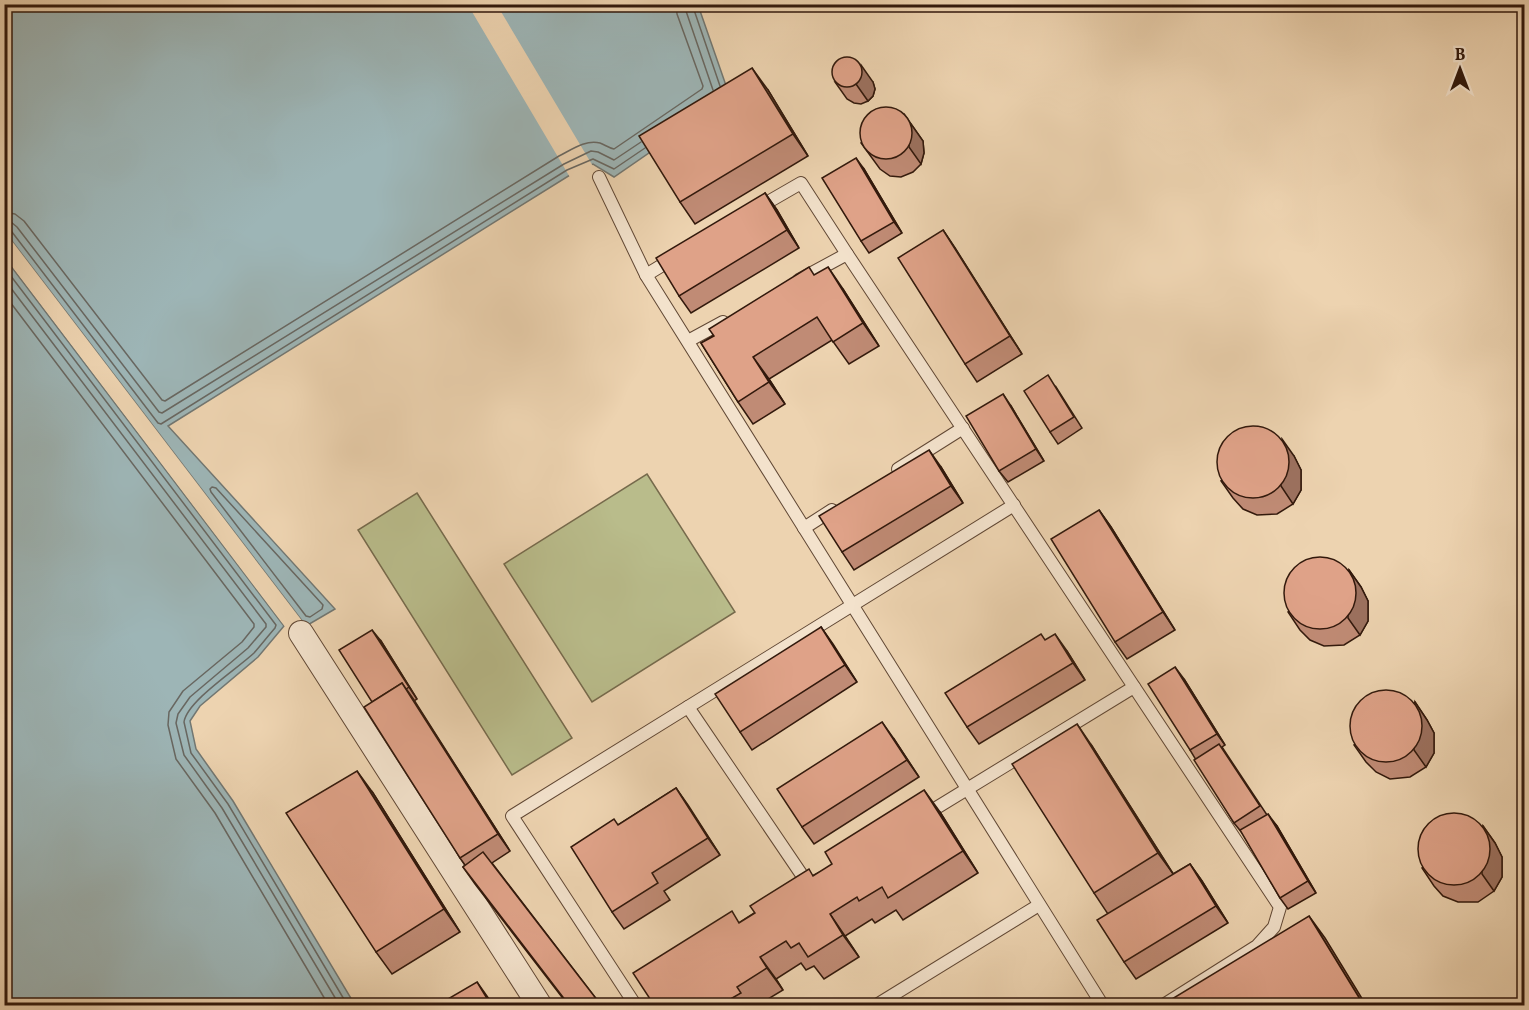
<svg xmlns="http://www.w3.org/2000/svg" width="1529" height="1010" font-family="Vollkorn,serif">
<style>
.green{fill:#b9bc8b;stroke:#766a4c;stroke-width:1.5}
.water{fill:#9db5b6;stroke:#727772;stroke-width:1.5}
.pier{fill:#edd3b0}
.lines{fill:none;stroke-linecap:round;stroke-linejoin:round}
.shore{stroke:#686761;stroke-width:1.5}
.service-casing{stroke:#614835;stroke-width:14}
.minor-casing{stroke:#614835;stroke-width:26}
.service{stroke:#f3e2cc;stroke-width:12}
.minor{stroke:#f3e2cc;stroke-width:24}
.wall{fill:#c08b75;stroke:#32190c;stroke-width:1.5}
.shaded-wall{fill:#9c715f;stroke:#32190c;stroke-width:1.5}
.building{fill:#dfa288;stroke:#32190c;stroke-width:1.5}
</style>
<rect width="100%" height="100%" fill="#edd3b0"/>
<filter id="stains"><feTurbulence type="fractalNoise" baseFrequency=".00333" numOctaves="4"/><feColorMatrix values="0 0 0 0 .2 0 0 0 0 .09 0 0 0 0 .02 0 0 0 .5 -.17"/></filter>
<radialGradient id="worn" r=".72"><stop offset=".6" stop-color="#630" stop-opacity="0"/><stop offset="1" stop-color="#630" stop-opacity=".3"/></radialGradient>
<g class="green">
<polygon points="647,474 735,612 592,702 504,564"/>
<polygon points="417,493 572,738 512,775 358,530"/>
</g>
<g class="water">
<polygon points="5,5 698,5 730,97 614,177 593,164 570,175 168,426 335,609 306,626 5,232"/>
<polygon points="4,257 284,626 258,657 200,706 190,721 196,749 233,801 355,1005 5,1005"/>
</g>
<g class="pier">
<polygon points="468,5 497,5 594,168 593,168 571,179"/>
<polygon points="5,232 306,626 304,628 4,237"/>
<polygon points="4,254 7,255 287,624 286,628 5,257"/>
</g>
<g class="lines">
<g class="shore">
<polyline points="685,4 686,11 713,90"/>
<polyline points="692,4 720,86"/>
<path d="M 4,212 L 15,214 L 24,221 L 162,400 L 165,401 L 559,156 C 571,150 586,139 600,143 C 605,145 609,148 614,149 L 702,89 L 703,86 L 677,14 L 676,4"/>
<polyline points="4,221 11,222 17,227 159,412 162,413 564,164 591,151 598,152 614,160 641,142"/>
<polyline points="4,229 9,229 12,232 158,423 161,424 567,170 593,159 614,169 645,148"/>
<path d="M 4,267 L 276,625 L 275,628 C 268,636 261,645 254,653 C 237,669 187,701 184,722 L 191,753 L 228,804 L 348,1006"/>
<polyline points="4,279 266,624 266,627 248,648 190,697 178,714 176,723 184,755 222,808 340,1006"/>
<polyline points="4,294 254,624 254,627 242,642 183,691 169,712 168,725 176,759 215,813 329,1006"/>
<polygon points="212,487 216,488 323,605 322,609 310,617 306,616 211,492 210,489"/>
</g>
<g class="service-casing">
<g id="service">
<polyline points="599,177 646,275 1103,1006"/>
<polyline points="756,209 801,183 847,254"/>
<polyline points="646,275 674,258"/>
<polyline points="799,280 847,254 1280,907 1274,927 1257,946 1162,1006"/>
<polyline points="688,341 723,322"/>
<polyline points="898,469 963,428"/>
<polyline points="804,528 832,510"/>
<polyline points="688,707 810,887"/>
<polyline points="923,816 1134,687"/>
<polyline points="636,1006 512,816 1014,505"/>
<polyline points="875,1006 1039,905"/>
</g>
</g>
<g class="minor-casing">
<polyline id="minor" points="301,633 540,1006"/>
</g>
<use href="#service" class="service"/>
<use href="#minor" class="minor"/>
</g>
<g class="wall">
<polygon points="835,82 873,82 875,89 873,96 868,101 861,104 854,103 847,99"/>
<polygon points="768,90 808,156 695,224 680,202"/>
<polygon points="904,114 923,141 924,153 921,164 913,172 901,177 890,176 880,169 861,143"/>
<polygon points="864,169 902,233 869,253 861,241"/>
<polygon points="765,193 777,210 799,248 691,313 679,296"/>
<polygon points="943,230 955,248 1022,354 977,382 965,364"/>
<polygon points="815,275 843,289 879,346 849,364 832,340 769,379 785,404 753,424 738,402 701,343"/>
<polygon points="1056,387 1082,428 1058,444 1050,432"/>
<polygon points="1011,406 1044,461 1008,482 999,471"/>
<polygon points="1294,456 1301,470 1301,490 1293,504 1277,514 1257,515 1243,509 1233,498 1221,481"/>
<polygon points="941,467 963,503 854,570 842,552"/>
<polygon points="1099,510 1111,527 1175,630 1127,659 1115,642"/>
<polygon points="1349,570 1361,587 1368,601 1368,621 1360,635 1344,645 1324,646 1310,640 1300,630 1288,612"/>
<polygon points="821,627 857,682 752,750 740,732"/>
<polygon points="1045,640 1067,651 1085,680 979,744 967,727"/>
<polygon points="381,641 417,699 414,701 510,851 492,863 601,1005 568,1005 475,884 463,867 465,865 460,858 372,702"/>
<polygon points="1184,679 1225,745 1222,747 1267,815 1277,826 1316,893 1288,909 1280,898 1243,834 1234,823 1190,750"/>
<polygon points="1415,702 1427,720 1434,733 1434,753 1426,767 1410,777 1390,779 1376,772 1366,762 1354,745"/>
<polygon points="894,739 919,777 814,844 802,827"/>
<polygon points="1092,746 1173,874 1190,864 1202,881 1228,923 1136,979 1124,962 1108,914 1094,893"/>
<polygon points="676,788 720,855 664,891 670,900 624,929 612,912 618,825"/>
<polygon points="373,793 460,932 392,974 376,952"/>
<polygon points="940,812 978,873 903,920 896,910 875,923 872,919 845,936 859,957 824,979 814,966 806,970 801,963 776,979 783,990 758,1005 654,1005 740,922 814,875"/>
<polygon points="1483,826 1495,843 1502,857 1502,877 1494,891 1478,902 1458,902 1443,896 1434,886 1422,868"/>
</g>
<g class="shaded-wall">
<polygon points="861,65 873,82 875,89 873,96 868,101 856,84"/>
<polygon points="752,68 768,90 808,156 793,134"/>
<polygon points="911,124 923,141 924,153 921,164 909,147"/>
<polygon points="856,158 864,169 902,233 894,222"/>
<polygon points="765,193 777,210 799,248 787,230"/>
<polygon points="943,230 955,248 1022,354 1010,336"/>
<polygon points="828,267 843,289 879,346 863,323"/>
<polygon points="753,357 769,379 785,404 769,382"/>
<polygon points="1003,394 1011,406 1044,461 1036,449"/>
<polygon points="1282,439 1294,456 1301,470 1301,490 1293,504 1281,486"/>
<polygon points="929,450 941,467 963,503 951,486"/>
<polygon points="1099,510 1111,527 1175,630 1163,612"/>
<polygon points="1349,570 1361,587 1368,601 1368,621 1360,635 1348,618"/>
<polygon points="821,627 833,644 857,682 845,665"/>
<polygon points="372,630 381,641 417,699 409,687"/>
<polygon points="1055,634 1067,651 1085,680 1073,663"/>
<polygon points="1175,667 1184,679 1225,745 1217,734"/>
<polygon points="402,683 414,700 510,851 498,834"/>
<polygon points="1415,702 1427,720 1434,733 1434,753 1426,767 1414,750"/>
<polygon points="882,722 894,739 919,777 907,760"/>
<polygon points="1077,724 1092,746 1174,875 1158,853"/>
<polygon points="357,771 373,793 460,932 444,909"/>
<polygon points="676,788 688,805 720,855 708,838"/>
<polygon points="924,790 940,812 978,873 963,851"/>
<polygon points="1268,814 1277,826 1316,893 1308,881"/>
<polygon points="1483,826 1495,843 1502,857 1502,877 1494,891 1482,874"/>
<polygon points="1190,864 1202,881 1228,923 1216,906"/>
<polygon points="830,914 845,936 859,957 843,935"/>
<polygon points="1309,916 1325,938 1366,1005 1364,1005 1363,1004"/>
<polygon points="760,957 776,979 783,990 767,968"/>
<polygon points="477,982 489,999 493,1005 491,1005"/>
</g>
<g class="building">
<circle cx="847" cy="72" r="15"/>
<polygon points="752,68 793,134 680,202 639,136"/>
<circle cx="886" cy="133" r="26"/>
<polygon points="856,158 894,222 861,241 822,178"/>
<polygon points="765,193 787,230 679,296 656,258"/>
<polygon points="943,230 1010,336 965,364 898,258"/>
<polygon points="809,267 814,275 828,267 863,323 833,342 817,317 753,357 769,382 738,402 701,343 714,336 709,329"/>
<polygon points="1048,375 1074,417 1050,432 1024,391"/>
<polygon points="1003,394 1036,449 999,471 966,416"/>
<circle cx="1253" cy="462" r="36"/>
<polygon points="929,450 951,486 842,552 819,516"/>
<polygon points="1099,510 1163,612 1115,642 1051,539"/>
<circle cx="1320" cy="593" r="36"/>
<polygon points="821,627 845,665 740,732 715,694"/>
<polygon points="372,630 409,687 406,689 402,683 372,702 339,650"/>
<polygon points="1041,634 1045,640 1055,634 1073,663 967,727 945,693"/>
<polygon points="1175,667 1217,734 1190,750 1148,684"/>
<polygon points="402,683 498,834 460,858 364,707"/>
<circle cx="1386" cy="726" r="36"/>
<polygon points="882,722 907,760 802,827 777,789"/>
<polygon points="1077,724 1158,853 1094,893 1012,764"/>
<polygon points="1219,744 1260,806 1234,823 1194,760"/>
<polygon points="357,771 444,909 376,952 286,813"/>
<polygon points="676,788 708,838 652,873 658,883 612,912 571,847 614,819 618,825"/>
<polygon points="924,790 963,851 888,898 882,887 859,901 857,897 830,914 843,935 808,957 799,943 791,948 786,941 760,957 767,968 737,987 741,993 720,1005 654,1005 633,973 732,911 739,923 755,913 750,906 809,869 813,876 832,864 825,852"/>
<circle cx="1454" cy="849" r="36"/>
<polygon points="1268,814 1308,881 1280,898 1240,830"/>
<polygon points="483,852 601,1005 569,1005 463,867"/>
<polygon points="1190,864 1216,906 1124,962 1097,920"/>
<polygon points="1309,916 1363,1004 1361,1005 1162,1005"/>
<polygon points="477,982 491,1005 442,1005 441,1003"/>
</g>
<rect width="1529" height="1010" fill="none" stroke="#edd3b0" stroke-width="24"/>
<rect x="6" y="6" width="1517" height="998" fill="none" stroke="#32190c" stroke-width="3"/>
<rect x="12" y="12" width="1505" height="986" fill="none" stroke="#32190c" stroke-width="1.5"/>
<g transform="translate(1460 69)" stroke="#f3e2cc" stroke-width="4.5" paint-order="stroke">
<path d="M0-4.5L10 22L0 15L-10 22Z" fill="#32190c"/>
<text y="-9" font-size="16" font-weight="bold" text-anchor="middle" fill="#32190c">B</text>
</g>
<rect width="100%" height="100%" filter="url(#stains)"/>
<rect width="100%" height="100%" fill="url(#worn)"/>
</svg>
